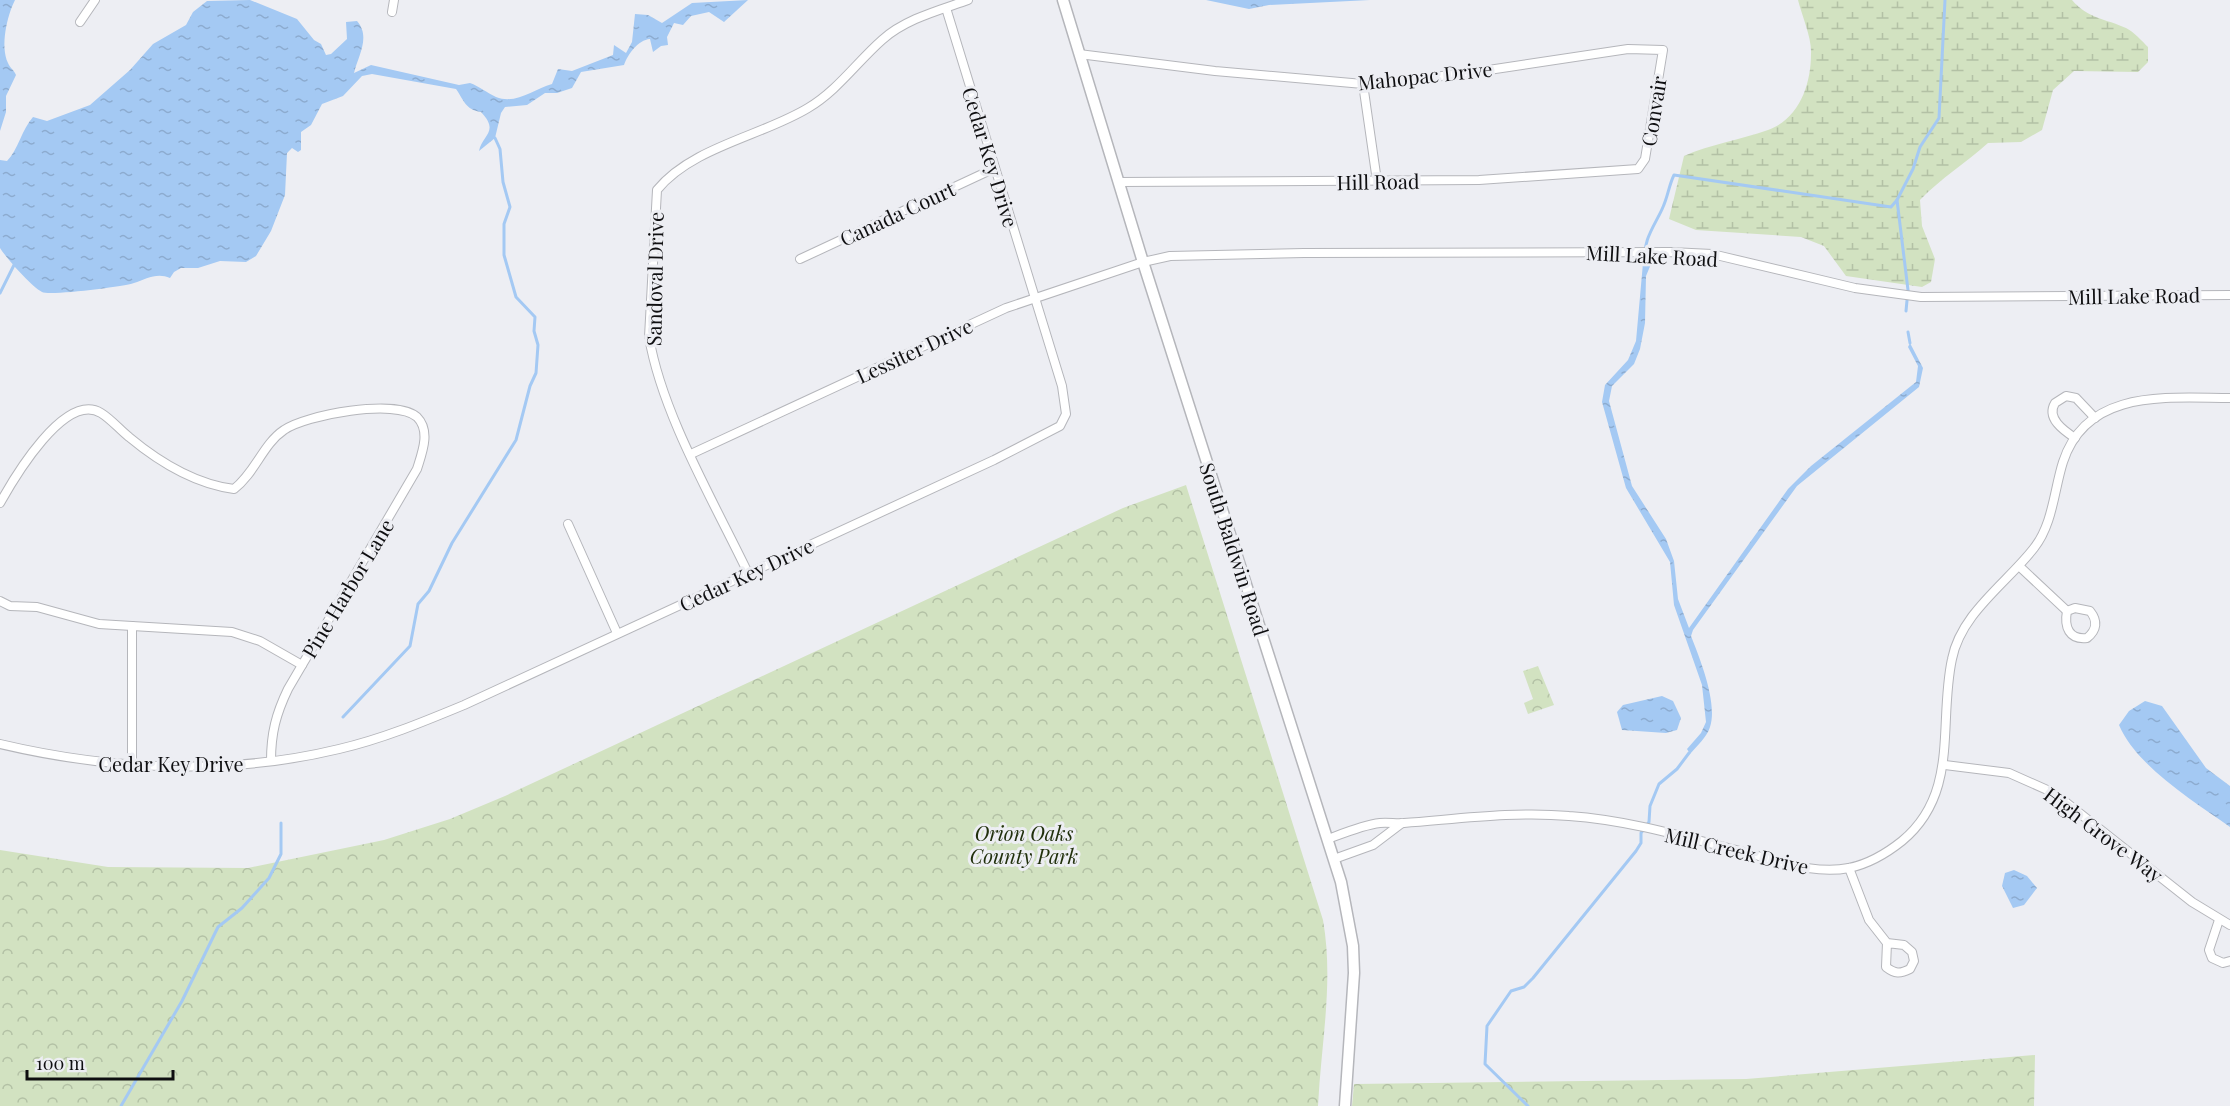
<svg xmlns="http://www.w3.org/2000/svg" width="2230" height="1106" font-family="'Playfair Display',serif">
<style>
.wetland{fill:url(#wetland-marsh)}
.park{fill:url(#park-crowns)}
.water{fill:url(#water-ripples)}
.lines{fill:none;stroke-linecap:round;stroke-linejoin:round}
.stream{stroke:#a4c9f3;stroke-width:3}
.minor-casing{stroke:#b5b6bb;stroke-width:10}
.secondary-casing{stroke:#b5b6bb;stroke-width:13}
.minor{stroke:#fff;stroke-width:8}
.secondary{stroke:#fff;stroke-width:10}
.labels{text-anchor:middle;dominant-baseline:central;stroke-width:6;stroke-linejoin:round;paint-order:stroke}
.street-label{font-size:20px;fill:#0f0f11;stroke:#edeef3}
.park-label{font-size:20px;font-style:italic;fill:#21300c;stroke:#edeef3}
</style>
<defs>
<pattern id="wetland-marsh" width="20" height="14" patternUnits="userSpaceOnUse" patternTransform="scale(1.5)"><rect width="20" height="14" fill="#d2e2c1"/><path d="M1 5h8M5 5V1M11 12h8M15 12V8" fill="none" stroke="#b3c1a5"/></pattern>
<pattern id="park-crowns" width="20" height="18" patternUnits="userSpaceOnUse" patternTransform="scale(1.5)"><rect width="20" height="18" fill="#d2e2c1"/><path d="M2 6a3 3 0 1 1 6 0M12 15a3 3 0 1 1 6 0" fill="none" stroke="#b3c1a5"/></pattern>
<pattern id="water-ripples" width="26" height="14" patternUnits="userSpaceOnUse" patternTransform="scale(1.5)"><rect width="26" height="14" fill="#a4c9f3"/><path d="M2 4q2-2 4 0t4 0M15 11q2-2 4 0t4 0" fill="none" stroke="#8cabcf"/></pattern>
</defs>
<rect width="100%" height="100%" fill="#edeef3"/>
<path class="wetland" d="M 1798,0 L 2072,0 C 2087,18 2106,19 2126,28 C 2134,32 2142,41 2148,47 L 2148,62 L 2138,72 L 2074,71 L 2053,90 L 2042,130 L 2021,142 L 1988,143 C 1966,163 1941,178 1920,200 L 1922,226 L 1935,259 L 1931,282 L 1922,287 L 1846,276 L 1824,246 L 1801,237 L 1696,230 L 1669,219 L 1684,156 C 1711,144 1740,140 1768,130 C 1799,119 1811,85 1811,54 C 1812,38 1802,16 1798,0 Z"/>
<g class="park">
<path d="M 1186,485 L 1323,920 C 1334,983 1321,1043 1318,1106 L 0,1106 L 0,850 L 108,867 L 248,868 L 384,840 L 450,819 L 505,796 L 1123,508 Z"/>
<polygon points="1538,666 1554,705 1528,714 1524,703 1533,699 1523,671"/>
<polygon points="2035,1055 2034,1106 1352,1106 1354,1084 1746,1079"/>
</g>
<g class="water">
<path d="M 0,0 L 15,0 C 7,16 0,46 8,63 C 10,68 14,70 16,75 L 6,96 L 6,112 L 0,131 Z"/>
<path d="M 250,0 L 297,19 L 314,40 L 321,44 L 326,55 L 331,54 L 347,39 L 346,22 L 357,21 C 371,37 358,56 354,73 L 371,65 L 459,85 L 470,83 C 479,86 487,93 496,97 C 516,105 534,89 552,84 L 558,69 L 572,71 L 613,55 L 614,45 L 626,53 L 632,42 L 635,14 L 648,15 L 662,23 L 692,3 L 748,0 L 724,22 L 709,12 L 691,16 L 683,25 L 674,23 L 667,37 L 668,45 L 661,46 L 653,52 L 650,39 C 638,40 628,54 624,65 L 581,72 L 572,88 L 557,93 L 545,93 L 527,105 L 505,107 L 501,113 L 495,138 L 479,151 C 482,135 500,132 481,112 C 465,109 465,102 456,89 L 372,74 L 362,76 L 343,96 L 322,104 L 311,125 L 301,132 L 301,150 L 298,152 L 292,148 L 287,153 L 285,195 L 271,231 L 256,256 L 246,262 L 220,261 L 198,268 L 181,268 L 174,272 L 170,278 C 157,272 146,279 134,283 C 122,287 49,296 42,292 C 31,286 7,259 0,248 L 0,160 L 7,161 C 18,150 22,129 33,117 L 47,121 L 90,105 L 130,70 L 153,44 L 186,25 L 193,12 L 207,1 Z"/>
<polygon points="1206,0 1370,0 1269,5 1249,9"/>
<path d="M 1647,260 L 1651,264 L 1646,276 L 1645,323 L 1640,349 L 1634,364 L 1612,386 L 1609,401 L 1632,486 L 1666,539 L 1674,561 L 1678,599 L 1689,628 L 1788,489 L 1811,466 L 1916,382 L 1918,366 L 1908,347 L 1910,343 L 1923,368 L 1919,387 L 1797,486 L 1693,630 L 1691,636 C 1700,659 1718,703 1710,727 C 1707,737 1697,746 1690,754 L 1687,749 L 1701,733 L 1706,722 L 1702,685 L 1674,605 L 1670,562 L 1626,488 L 1602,402 L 1605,385 L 1628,360 L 1636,341 L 1643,263 Z"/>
<polygon points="1662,696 1673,701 1681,718 1677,730 1666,733 1622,730 1617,712 1623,705"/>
<path d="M 2145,701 L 2162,706 L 2206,768 L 2230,786 L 2230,827 C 2195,802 2136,766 2119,725 L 2129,711 Z"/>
<polygon points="2014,870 2027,876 2037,888 2024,905 2013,908 2002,886 2005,873"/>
</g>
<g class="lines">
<g class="stream">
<polyline points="1897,200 1908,290 1906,311"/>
<path d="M 1647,260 C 1640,243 1657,222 1663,207 C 1668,196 1669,185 1674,175 L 1891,207 L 1897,200 L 1913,169 L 1920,147 L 1939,118 L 1945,0"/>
<polyline points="0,293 14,265"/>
<polyline points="1908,332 1910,343"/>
<polyline points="343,717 410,646 418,604 429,591 452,543 516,440 530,386 536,373 538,345 534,331 535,317 516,297 504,255 504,224 510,207 503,182 500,149 495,138"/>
<polyline points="121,1106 182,1001 218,927 242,908 269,878 281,854 281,823"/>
<polyline points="1528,1106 1485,1064 1487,1026 1511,991 1524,987 1533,978 1636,851 1641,843 1641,833 1649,822 1650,806 1659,784 1677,769 1689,753"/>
</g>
<g class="minor-casing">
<g id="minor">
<polyline points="392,12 394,0"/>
<polyline points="80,22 95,0"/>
<polyline points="1079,54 1215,71 1363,84 1462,74 1628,49 1663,50 1645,159 1638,169 1479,180 1119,182"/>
<polyline points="1363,84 1377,181"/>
<polyline points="800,259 995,168"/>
<path d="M 2075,438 C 2063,430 2046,418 2055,403 L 2066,396 L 2076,398 L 2095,418"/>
<polyline points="691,454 1006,308 1143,262 1170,256 1304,253 1671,252 1712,254 1855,288 1921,297 2230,295"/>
<path d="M 0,503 C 14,478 65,391 101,413 C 111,419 120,430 129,437 C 159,462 195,484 234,489 C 255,473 263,444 284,430 C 305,415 396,398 417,417 C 431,431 422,453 417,469 L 288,689 C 276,714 271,733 271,761"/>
<polyline points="568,524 617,633"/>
<polyline points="2019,566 2067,611"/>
<path d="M 748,573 C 714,502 662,414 649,337 L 657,190 C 692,147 762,136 808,108 C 837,91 857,62 882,40 C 905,19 940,10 968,0"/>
<polyline points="0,601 10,606 37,607 99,624 232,632 260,641 302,665"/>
<path d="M 2075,608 L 2090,611 C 2098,621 2097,630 2087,638 C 2069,640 2064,627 2067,611 Z"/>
<path d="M 0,744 C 110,770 228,776 339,749 C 382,739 423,722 464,705 L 994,460 L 1060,426 L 1066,414 L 1062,386 L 946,8"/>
<polyline points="132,764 132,626"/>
<polyline points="1945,765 2009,773 2054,793 2192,902 2230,925"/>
<path d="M 1328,839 C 1344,833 1363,825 1380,823 C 1388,822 1397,824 1404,823 C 1458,819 1515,811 1569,816 C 1629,820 1689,838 1747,853 C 1780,861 1815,875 1849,868 C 1868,864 1887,853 1902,841 C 1960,793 1938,723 1952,659 C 1961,613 2007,583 2034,548 C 2053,524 2054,490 2063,462 C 2087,388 2168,398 2230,398"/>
<polyline points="1334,859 1373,845 1402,823"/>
<path d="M 1849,868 L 1869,920 L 1887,943 L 1886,967 C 1895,974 1900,974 1910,969 L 1914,961 L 1912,952 L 1904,945 L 1887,943"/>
<polyline points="2219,920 2209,950 2212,958 2223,963 2230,961"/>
</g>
</g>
<g class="secondary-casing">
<polyline id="secondary" points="1063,0 1143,262 1341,882 1353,946 1354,973 1345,1106"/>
</g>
<use href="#minor" class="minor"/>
<use href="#secondary" class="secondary"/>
</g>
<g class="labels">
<g class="street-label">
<text transform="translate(1425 75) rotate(-6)">Mahopac Drive</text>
<text transform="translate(1653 111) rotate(-81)">Convair</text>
<text transform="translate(991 157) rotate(73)">Cedar Key Drive</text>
<text transform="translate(1378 181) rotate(-1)">Hill Road</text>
<text transform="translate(897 213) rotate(-25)">Canada Court</text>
<text transform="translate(1652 255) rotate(3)">Mill Lake Road</text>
<text transform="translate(654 279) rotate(-89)">Sandoval Drive</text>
<text transform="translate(2134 295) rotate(-1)">Mill Lake Road</text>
<text transform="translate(914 350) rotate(-25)">Lessiter Drive</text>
<text transform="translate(1235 549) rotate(72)">South Baldwin Road</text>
<text transform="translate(746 574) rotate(-25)">Cedar Key Drive</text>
<text transform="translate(347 588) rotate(-59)">Pine Harbor Lane</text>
<text x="171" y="763">Cedar Key Drive</text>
<text transform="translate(2104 834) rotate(37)">High Grove Way</text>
<text transform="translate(1737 850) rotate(13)">Mill Creek Drive</text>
</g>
<g class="park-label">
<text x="1024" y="832">Orion Oaks<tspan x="1024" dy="23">County Park</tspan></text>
</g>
</g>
<path d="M27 1070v9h146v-9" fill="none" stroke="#0f0f11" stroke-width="3"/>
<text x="36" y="1070" font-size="18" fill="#0f0f11" stroke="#edeef3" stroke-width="4.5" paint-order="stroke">100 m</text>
</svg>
